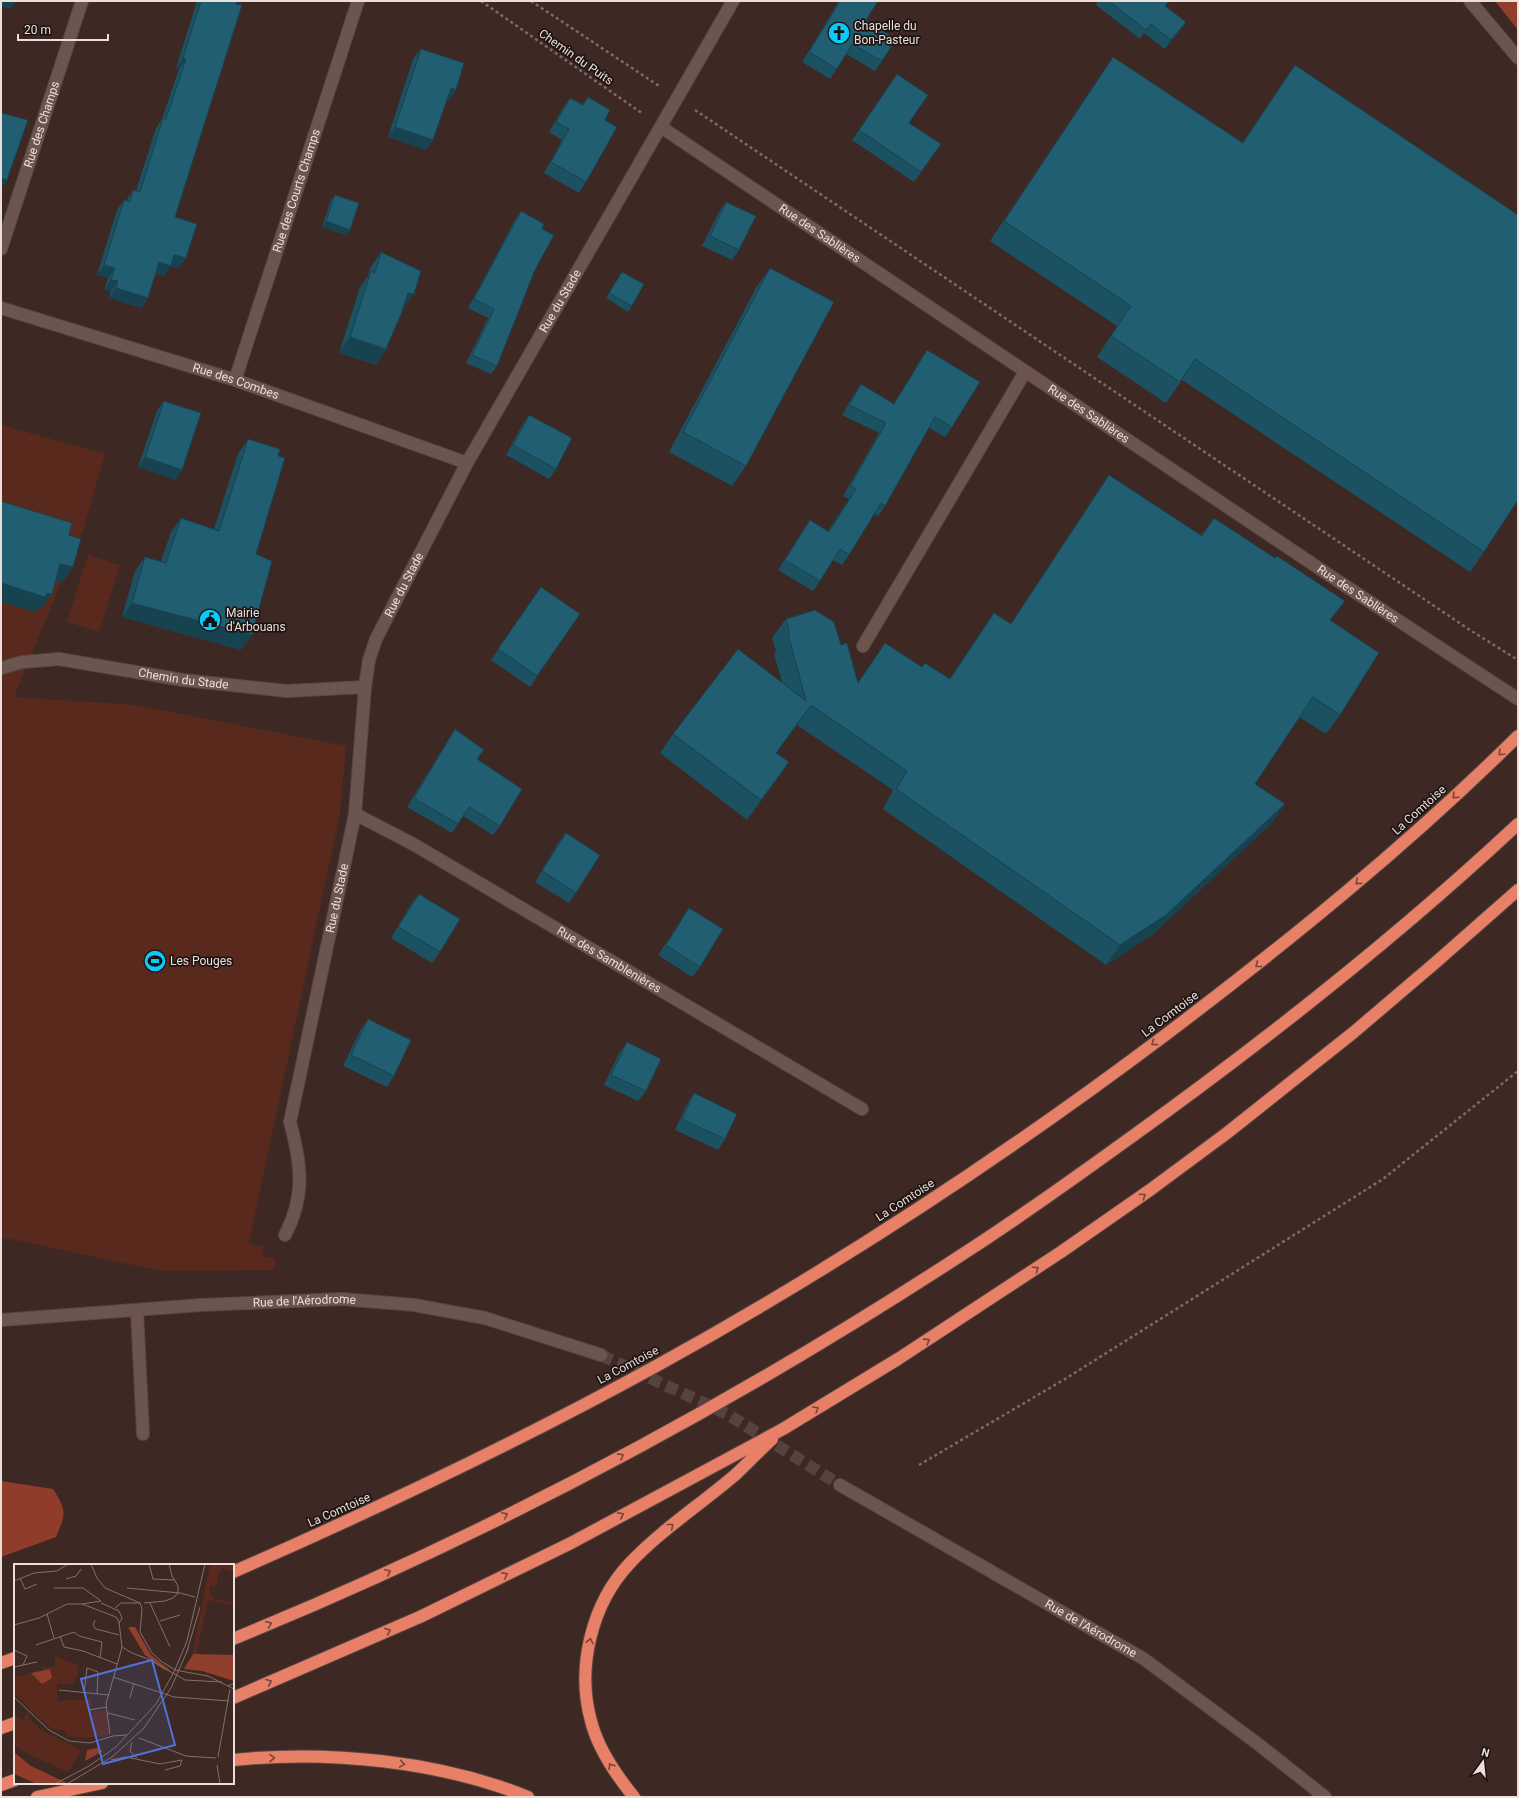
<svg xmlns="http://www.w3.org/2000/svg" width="1519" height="1798" font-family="Roboto,sans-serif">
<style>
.green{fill:#5a291d}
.forest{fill:#903f2c}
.water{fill:#8f3d2a}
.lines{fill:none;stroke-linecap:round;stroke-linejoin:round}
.secondary-tunnel{stroke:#57433e;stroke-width:12;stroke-dasharray:12 6;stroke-linecap:butt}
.lane-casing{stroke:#574642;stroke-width:14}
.street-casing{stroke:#574642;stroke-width:14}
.secondary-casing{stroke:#574642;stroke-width:14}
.highway-casing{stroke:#574642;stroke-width:14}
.path{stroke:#7d6b66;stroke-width:2.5;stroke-dasharray:3 3;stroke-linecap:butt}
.lane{stroke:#6d554f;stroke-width:12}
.street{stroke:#6d554f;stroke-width:12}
.secondary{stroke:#6d554f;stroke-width:12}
.highway{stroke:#e78067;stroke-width:12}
.wall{fill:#1c5161}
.shaded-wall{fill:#17424f}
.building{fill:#215e71;stroke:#17424f}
.oneway{stroke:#784538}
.labels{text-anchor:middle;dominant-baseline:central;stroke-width:3.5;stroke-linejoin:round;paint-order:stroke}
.poi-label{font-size:12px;fill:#ecdeda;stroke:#1d1411;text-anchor:start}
.street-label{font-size:12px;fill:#ecdeda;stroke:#1d1411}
.inset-road{fill:none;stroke:#83716c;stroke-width:1}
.view{fill:#5172d8;fill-opacity:0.15;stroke:#5172d8;stroke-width:2}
.inset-edge{fill:none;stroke:#ecdeda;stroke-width:2}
</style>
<rect width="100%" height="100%" fill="#3d2823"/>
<g class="green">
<polygon points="1,425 105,454 83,530 14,697 136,705 346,746 340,813 249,1243 264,1247 262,1256 275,1259 274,1270 161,1271 1,1237"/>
<polygon points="88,555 120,565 99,632 67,622"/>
</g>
<polygon class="forest" points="1495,1 1518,1 1518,30"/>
<path class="water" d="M 1,1481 L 53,1489 C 67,1511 66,1514 56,1537 L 1,1557 Z"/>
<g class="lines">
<polyline class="secondary-tunnel" points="601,1355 727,1414 840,1485"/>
<g class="lane-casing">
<polyline id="lane" points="137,1310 143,1434"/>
</g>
<g class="street-casing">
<g id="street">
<polyline points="1470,1 1518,58"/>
<path id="s1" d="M 661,127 L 1338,581 L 1518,699"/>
<path id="s2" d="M 1,249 L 82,1"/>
<path id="s3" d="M 1,308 L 235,380 L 467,463"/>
<path id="s4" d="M 235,380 L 358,1"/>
<polyline points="863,646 1025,372"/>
<path id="s5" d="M 2,668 L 22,662 L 59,659 L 183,680 L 287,691 L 365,687"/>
<path id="s6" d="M 355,814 L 413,844 L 862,1109"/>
<path id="s7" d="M 285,1235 C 306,1195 301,1163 290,1122 L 355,814 L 365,687 L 369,660 L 376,639 L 467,463 L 733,1"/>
</g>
</g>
<g class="secondary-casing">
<g id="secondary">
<path id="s8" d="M 1,1320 L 201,1305 L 342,1299 L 414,1305 L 485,1318 L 601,1355"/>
<path id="s9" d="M 840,1485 L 1144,1659 L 1258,1744 L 1325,1797"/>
</g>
</g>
<g class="highway-casing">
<g id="highway">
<path d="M 233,1572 C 377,1509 520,1441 658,1365 C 834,1268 1003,1157 1164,1036 C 1287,943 1408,845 1518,736"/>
<path d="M 233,1639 C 488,1535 735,1403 966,1252 C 1022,1216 1076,1177 1130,1138 C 1265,1041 1396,938 1518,824"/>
<polyline points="1,1663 15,1658"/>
<polyline points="233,1698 422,1616 571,1543 783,1429 898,1359 1061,1252 1150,1190 1227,1133 1354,1032 1435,963 1518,890"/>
<polyline points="1,1728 15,1723"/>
<path d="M 233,1760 C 328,1750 439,1761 528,1797"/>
<polyline points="1,1785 15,1780"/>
<polyline points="37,1797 102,1783"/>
<path d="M 634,1797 C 616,1775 598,1749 591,1721 C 576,1667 592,1603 630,1563 C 661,1530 700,1505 735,1475 C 747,1464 759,1451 772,1439"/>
</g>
</g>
<g class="path">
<polyline points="481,1 643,114"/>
<polyline points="531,1 659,86"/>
<polyline points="695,110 1470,630 1518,660"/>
<polyline points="919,1465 1065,1379 1383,1179 1518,1071"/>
</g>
<use href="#lane" class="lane"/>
<use href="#street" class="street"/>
<use href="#secondary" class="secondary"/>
<use href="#highway" class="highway"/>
</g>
<g class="wall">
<polygon points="197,1 237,1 175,217 186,258 179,268 170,266 164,276 155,273 148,298 141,308 109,298 111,291 104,290 108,278 97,275 117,210 124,200 126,201 133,190 136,191 156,128 162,119 179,69 176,68"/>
<polygon points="839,1 878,1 866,20 882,61 875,71 846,54 830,79 802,62"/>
<polygon points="1098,1 1168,1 1165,6 1179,32 1165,49 1144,33 1140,39 1096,5"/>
<polygon points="421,49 456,90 449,100 447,100 433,140 426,150 388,137 413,59"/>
<polygon points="1113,57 1242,143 1295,65 1484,552 1470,572 1182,380 1166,403 1097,357 1117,326 990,241 1099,77"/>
<polygon points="897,74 909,123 941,144 914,182 852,140"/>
<polygon points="588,97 605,120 586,182 579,193 544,173 562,140 549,132 563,108 570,98 582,105"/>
<polygon points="335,195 350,230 346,235 322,227 331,200"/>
<polygon points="726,202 739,250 732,260 702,246 719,212"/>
<polygon points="521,211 542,229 497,366 491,374 466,363 488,318 468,308 515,220"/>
<polygon points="381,252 403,310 386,349 376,365 339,353 360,287 368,276 370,268"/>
<polygon points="770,268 746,466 732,486 669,452 756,288"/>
<polygon points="622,272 632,306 628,312 606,298"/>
<polygon points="927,350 952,427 945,437 929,428 885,506 878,516 874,514 849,555 842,565 833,560 820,581 813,591 778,570 803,530 810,520 828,531 849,499 843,496 879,433 842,415 854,394 861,384 894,404 920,360"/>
<polygon points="164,401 182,470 175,480 138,467 157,411"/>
<polygon points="529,415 556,469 549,479 506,455 522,425"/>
<polygon points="248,439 278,456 256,554 241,650 122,617 135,571 145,557 161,561 171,532 181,518 214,529 238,454"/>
<polygon points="1109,475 1201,535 1214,518 1331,621 1340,715 1326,734 1299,717 1255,784 1285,804 1271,824 1152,935 1106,965 883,809 893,790 797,725 776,753 789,762 775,782 747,820 660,753 673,734 782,682 774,654 776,651 772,638 786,619 841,645 858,682 885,643 922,667 950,678 994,613 1011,624 1096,494"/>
<polygon points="541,587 580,614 530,687 491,660"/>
<polygon points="455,729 477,759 500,826 493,835 463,816 452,833 407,807 449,738"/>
<polygon points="566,833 576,893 569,903 535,882 558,843"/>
<polygon points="419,894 440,952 432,963 391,938 411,904"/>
<polygon points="689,908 700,967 692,977 658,955"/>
<polygon points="368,1019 394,1076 387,1087 343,1066 361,1029"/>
<polygon points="627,1042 646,1091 638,1101 604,1085 619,1053"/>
<polygon points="694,1093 725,1139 718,1150 675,1130 687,1104"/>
</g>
<g class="shaded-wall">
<polygon points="1,1 16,1 10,9 1,6"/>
<polygon points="1186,22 1179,32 1165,49 1171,40"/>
<polygon points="183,58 186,59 179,69 176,68"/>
<polygon points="451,88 456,90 449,100 443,99"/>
<polygon points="395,127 433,140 426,150 388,137"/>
<polygon points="1,178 7,180 1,189"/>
<polygon points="326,221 350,230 346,235 322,227"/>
<polygon points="174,255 186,258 179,268 170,266 164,276 152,272 159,262"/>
<polygon points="104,265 115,268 108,278 97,275"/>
<polygon points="111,280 118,281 111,291 104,290"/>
<polygon points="116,288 148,298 141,308 109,298"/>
<polygon points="408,293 414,294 403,310"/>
<polygon points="350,337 386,349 376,365 339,353"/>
<polygon points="145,457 182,470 175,480 138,467"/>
<polygon points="60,564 73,567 62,583 50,579"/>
<polygon points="1,583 47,593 52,594 41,609 38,608 35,612 1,602"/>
<polygon points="132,603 252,635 241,650 122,617"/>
<polygon points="811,705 797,725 762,772 776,753"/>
<polygon points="789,762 775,782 747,820 761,800"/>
<polygon points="1285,804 1271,824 1152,935 1106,965 1120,945"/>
</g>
<g class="building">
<polygon points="201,1 237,1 236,4 242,5 175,217 197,224 186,258 174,255 171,266 159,262 148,298 116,288 118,281 111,280 115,268 104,265 124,200 130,202 133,190 140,192 163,118 166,119 186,59 183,58"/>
<polygon points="840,1 878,1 866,20 896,39 882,61 852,44 837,69 809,52"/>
<polygon points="1109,1 1168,1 1168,2 1165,6 1186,22 1171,40 1151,24 1146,30"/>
<polygon points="421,49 464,63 456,90 451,88 433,140 395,127"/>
<polygon points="1113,57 1243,143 1295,65 1518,215 1518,500 1484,552 1195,359 1180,382 1111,336 1131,306 1004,221"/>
<polygon points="897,74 928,95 909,123 941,144 921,172 859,130"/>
<polygon points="588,97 610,110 605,120 617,127 586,182 551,162 569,129 556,122 570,98 583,105"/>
<polygon points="1,113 28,120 7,180 1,178"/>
<polygon points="335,195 359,203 350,230 326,221"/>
<polygon points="726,202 756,216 739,250 710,236"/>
<polygon points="521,211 544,224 542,229 554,235 535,270 497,366 472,355 494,309 474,299"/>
<polygon points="381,252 421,271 414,294 408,293 401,314 386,349 350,337 371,271 375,273"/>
<polygon points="770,268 834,302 746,466 683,432"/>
<polygon points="622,272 644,284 632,306 609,293"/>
<polygon points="927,350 980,382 952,427 935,417 885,506 881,503 849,555 840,549 820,581 785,560 810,520 829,532 856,489 850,486 886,423 849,405 861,384 894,404"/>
<polygon points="164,401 201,413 182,470 145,457"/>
<polygon points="529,415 572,438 556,469 513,445"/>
<polygon points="248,439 280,449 278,456 285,458 256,554 272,561 252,635 132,603 145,557 166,563 181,518 219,531"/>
<polygon points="1109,475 1202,536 1214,518 1275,558 1277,556 1345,601 1330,620 1379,653 1340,715 1313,697 1255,784 1285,804 1166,915 1120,945 896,789 907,771 811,705 776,753 789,762 761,800 673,734 738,649 806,701 788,634 789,632 786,619 815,610 834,622 841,645 847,643 858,683 885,643 922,667 925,663 950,679 994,613 1011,624"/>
<polygon points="1,501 72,523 69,535 81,539 73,567 60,564 52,594 47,593 45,597 1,583"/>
<polygon points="541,587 580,614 537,676 498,649"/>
<polygon points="455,729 484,750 477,759 522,789 500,826 469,807 458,824 414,798"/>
<polygon points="566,833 600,855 576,893 542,871"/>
<polygon points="419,894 460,919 440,952 398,927"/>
<polygon points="689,908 723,929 700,967 666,945"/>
<polygon points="368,1019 411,1040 394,1076 351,1055"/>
<polygon points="627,1042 661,1059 646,1091 611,1075"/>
<polygon points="694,1093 737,1114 725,1139 682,1119"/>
</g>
<defs><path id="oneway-chevron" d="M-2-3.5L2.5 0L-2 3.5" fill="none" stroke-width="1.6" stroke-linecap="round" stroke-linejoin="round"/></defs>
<g class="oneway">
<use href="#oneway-chevron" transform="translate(1501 753) rotate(135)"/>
<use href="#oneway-chevron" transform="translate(1455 796) rotate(137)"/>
<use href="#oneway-chevron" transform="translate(1358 882) rotate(139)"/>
<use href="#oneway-chevron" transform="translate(1258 965) rotate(142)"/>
<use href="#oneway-chevron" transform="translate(1154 1043) rotate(143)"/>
<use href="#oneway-chevron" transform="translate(1143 1196) rotate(-35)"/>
<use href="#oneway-chevron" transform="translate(1036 1269) rotate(-34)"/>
<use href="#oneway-chevron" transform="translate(927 1341) rotate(-33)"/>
<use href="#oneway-chevron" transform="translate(816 1409) rotate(-31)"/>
<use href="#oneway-chevron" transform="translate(621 1456) rotate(-28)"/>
<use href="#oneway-chevron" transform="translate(505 1515) rotate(-26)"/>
<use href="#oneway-chevron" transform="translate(621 1515) rotate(-28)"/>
<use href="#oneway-chevron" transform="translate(671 1526) rotate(-39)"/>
<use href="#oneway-chevron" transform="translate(388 1572) rotate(-25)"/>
<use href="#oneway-chevron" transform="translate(505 1575) rotate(-26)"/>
<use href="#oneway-chevron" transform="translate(269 1624) rotate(-23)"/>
<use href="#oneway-chevron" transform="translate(388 1631) rotate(-23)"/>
<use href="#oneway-chevron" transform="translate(590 1641) rotate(-77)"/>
<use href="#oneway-chevron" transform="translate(269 1682) rotate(-23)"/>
<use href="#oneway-chevron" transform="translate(272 1758) rotate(-1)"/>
<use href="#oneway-chevron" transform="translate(402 1764) rotate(9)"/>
<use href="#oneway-chevron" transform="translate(611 1766) rotate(-122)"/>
</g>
<defs>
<g id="church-disc" transform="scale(1.15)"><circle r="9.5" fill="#08cbfa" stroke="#1d1411"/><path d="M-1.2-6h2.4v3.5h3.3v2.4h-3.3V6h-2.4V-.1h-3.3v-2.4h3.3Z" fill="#111"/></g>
<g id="civic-disc" transform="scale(1.15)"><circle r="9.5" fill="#08cbfa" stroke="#1d1411"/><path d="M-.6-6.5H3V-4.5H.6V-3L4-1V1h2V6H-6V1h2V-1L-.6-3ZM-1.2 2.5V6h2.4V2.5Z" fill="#111"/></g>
<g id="stadium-disc" transform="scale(1.15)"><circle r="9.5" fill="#08cbfa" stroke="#1d1411"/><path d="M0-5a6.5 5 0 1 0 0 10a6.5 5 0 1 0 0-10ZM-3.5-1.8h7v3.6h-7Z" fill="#111"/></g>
</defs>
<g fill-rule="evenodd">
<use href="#church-disc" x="839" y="33"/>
<use href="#civic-disc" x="210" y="620"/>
<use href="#stadium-disc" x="155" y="961"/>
</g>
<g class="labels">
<g class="poi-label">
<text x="854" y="26">Chapelle du<tspan x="854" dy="14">Bon-Pasteur</tspan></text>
<text x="226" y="613">Mairie<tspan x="226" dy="14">d'Arbouans</tspan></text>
<text x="170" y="961">Les Pouges</text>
</g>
<g class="street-label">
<text transform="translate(576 57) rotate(35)">Chemin du Puits</text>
<text stroke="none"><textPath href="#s2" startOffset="131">Rue des Champs</textPath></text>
<text stroke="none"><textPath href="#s4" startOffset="199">Rue des Courts Champs</textPath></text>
<text stroke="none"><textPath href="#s1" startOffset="191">Rue des Sablières</textPath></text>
<text stroke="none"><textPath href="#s7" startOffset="993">Rue du Stade</textPath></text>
<text stroke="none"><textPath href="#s3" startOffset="246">Rue des Combes</textPath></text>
<text stroke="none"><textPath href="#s1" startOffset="515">Rue des Sablières</textPath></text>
<text stroke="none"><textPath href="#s7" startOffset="669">Rue du Stade</textPath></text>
<text stroke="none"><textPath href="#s1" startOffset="839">Rue des Sablières</textPath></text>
<text stroke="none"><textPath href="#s5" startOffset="184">Chemin du Stade</textPath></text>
<text transform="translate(1419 810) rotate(-42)">La Comtoise</text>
<text stroke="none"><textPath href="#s7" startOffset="345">Rue du Stade</textPath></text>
<text stroke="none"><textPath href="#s6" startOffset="293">Rue des Samblenières</textPath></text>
<text transform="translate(1170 1014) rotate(-37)">La Comtoise</text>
<text transform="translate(905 1200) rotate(-33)">La Comtoise</text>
<text stroke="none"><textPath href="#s8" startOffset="304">Rue de l'Aérodrome</textPath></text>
<text transform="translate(628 1365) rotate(-28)">La Comtoise</text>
<text transform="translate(339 1510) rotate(-24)">La Comtoise</text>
<text stroke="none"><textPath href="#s9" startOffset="289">Rue de l'Aérodrome</textPath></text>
</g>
</g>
<g transform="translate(14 1564)">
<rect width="220" height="220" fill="#3d2823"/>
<path d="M 196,0 L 220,0 L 218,8 L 208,4 L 204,10 L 203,21 L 198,23 L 196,21 L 195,25 L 199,35 L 220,38 L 220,41 L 194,36 L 182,90 L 179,90 L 180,83 ZM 41,92 L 62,100 L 64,106 L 63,114 L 60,115 L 60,120 L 43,120 L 44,137 L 77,135 L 76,148 L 92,146 L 96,171 L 70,174 L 52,171 L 52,167 L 38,165 L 18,147 L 14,150 L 14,154 L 29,167 L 67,186 L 54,208 L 10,188 L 0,181 L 0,153 L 3,152 L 8,156 L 16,145 L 0,129 L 0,113 L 17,109 L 25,118 L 36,105 L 29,106 L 28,103 L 41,103 Z" fill="#5a291d"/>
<path d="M 114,63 L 121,63 L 137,91 L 157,107 L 149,105 L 131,91 ZM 179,90 L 220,91 L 220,117 L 188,107 L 170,105 ZM 36,105 L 38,114 L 28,120 L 17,109 Z" fill="#903f2c"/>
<path d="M 83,184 L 89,187 L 71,197 L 73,186 ZM 0,188 L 17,202 L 55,220 L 23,220 L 0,210 Z" fill="#8f3d2a"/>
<path class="inset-road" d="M 77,0 L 83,14 L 91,24 L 126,39 L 128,45 L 126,68 L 138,89 L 147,97 L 161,106 L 194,112 L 214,122M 135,0 L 139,15 L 160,16M 155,0 L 158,12 L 164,22 L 164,29M 6,14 L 11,25 L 23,20M 52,15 L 62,12 L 67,5M 0,17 L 20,9 L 43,7 L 54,0M 40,24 L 69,24 L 87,37 L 68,40M 113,24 L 166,29 L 181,33M 87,39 L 105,47 L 108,54 L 105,59M 130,39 L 151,37 L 159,34 L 164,29M 136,39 L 156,83M 101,44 L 107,39 L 126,39M 33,50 L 40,74M 81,56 L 79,61 L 82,65 L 105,71M 146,57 L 166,51M 0,61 L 25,54 L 53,40 L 68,40 L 102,53 L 105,58 L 108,83 L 118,89 L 134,95 L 171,116 L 208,118M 46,72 L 50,83 L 69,87 L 103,100M 22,81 L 60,68 L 65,72 L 88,78 L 86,94M 0,86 L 13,92 L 9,101M 173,87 L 186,43M 0,103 L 23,98M 99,113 L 160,133 L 215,137M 220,119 L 214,122 L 220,125M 45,126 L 95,131M 70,129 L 73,104 L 84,108 L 83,130M 0,133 L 35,166 L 55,177 L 76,179 L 99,172 L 112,171M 116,134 L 120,119M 75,146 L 93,143M 94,149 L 121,156M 96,170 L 92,140 L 108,83M 125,174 L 172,192 L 186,193M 118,178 L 116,187 L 123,194M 186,193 L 202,194M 204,193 L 216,125M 97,196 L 112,193 L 146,200 L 168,196M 203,201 L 206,220M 151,206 L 166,202 L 168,196M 41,220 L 75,202 L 102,183 L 142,140 L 160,108 L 173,77 L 191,0M 53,220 L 98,193 L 130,164 L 157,124 L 174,85"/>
<path class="view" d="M 138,96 L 161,181 L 89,200 L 67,115 Z"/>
<rect width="220" height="220" class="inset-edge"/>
</g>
<rect width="1519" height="1798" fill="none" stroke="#ecdeda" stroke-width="4"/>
<g transform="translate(1483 1762) rotate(15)" stroke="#1d1411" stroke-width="3" paint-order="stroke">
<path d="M0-3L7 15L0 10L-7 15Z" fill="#ecdeda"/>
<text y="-6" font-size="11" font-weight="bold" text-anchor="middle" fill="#ecdeda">N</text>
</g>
<path d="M18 34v6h90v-6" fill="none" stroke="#ecdeda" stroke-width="2"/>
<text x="24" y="34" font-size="12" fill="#ecdeda" stroke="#1d1411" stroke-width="3" paint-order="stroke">20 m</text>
</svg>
